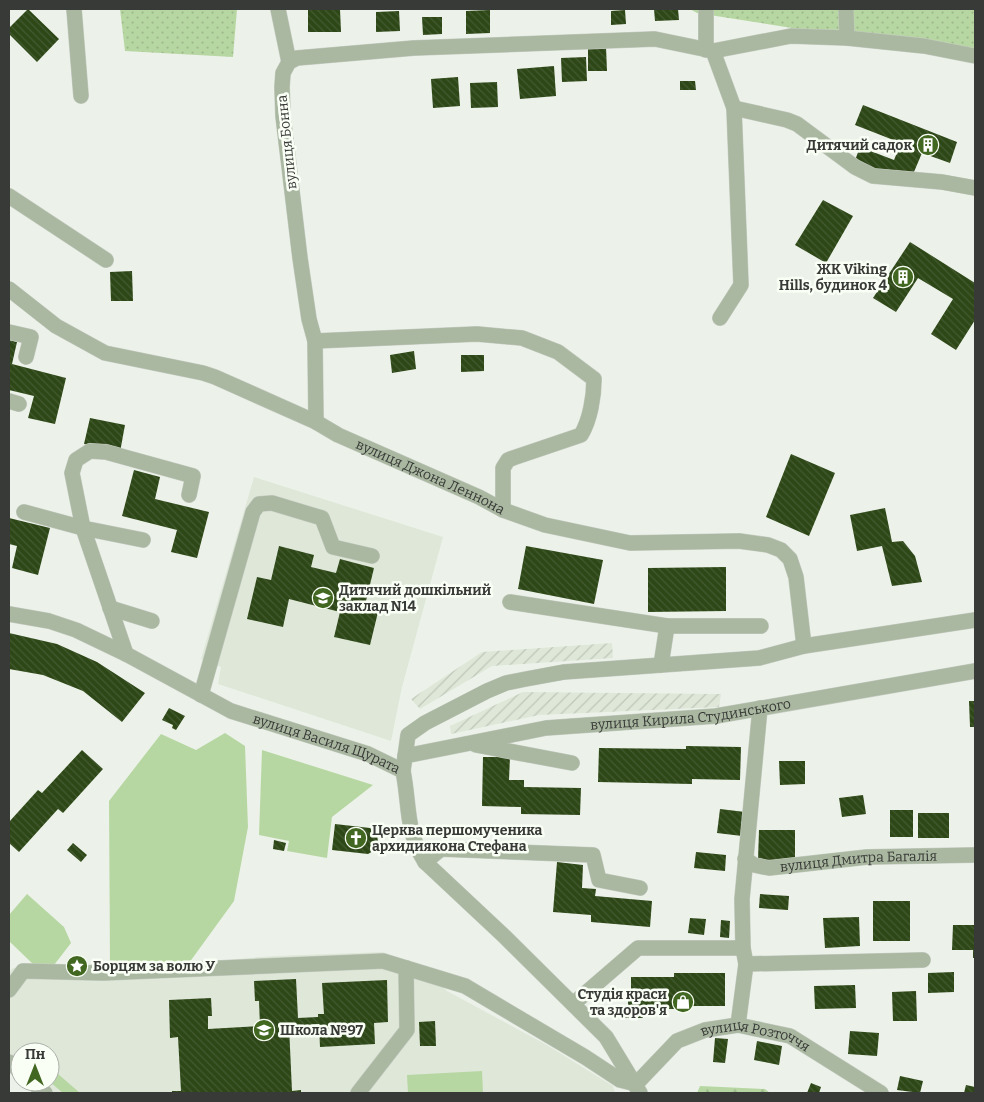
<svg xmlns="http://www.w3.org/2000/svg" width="984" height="1102" font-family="Bitter,serif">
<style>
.built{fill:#dee7d8}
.industrial{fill:url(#industrial-furrows)}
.green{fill:#b7d7a2}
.forest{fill:url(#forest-firs)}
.garden{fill:url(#garden-dots)}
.building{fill:url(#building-back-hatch)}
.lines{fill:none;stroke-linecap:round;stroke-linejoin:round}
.minor-casing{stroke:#c8cdc5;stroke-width:16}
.minor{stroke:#aab8a1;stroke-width:15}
.labels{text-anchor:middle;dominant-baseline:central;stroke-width:5;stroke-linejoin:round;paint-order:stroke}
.street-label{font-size:14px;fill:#383a37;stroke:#fafff6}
.poi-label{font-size:14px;font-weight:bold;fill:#383a37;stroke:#fafff6;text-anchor:start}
</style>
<defs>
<pattern id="industrial-furrows" width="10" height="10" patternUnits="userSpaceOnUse" patternTransform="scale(1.25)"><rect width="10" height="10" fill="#dee7d8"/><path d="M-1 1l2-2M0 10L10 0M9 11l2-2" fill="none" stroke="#bfc7ba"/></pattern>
<pattern id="forest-firs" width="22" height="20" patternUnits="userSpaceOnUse" patternTransform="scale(1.25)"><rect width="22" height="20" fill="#b7d7a2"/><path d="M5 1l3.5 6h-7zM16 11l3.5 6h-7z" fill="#9eb98c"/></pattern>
<pattern id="garden-dots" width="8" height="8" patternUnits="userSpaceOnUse" patternTransform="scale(1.25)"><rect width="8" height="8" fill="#b7d7a2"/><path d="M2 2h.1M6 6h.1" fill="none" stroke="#9eb98c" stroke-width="1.8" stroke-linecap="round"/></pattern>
<pattern id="building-back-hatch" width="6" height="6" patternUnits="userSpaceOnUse" patternTransform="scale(1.25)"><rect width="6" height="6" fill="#2d4717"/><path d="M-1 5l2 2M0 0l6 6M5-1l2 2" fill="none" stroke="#445a31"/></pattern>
</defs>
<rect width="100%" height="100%" fill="#ecf2e9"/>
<g class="built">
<polygon points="254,477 443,537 402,687 391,741 218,684 221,667 201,659"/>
<polygon points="383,952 422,968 447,991 547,1045 613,1086 615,1093 53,1093 41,1082 50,1082 50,1052 20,1052 20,1063 9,1053 9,972 13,968 189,963 273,956"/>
</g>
<g class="industrial">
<polygon points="612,643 613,658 492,666 420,709 411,699 482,652"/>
<polygon points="523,692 721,694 719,707 539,715 451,734 450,726"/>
</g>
<g class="green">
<polygon points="225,733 245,746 248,827 234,901 189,963 110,965 109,801 161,734 196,750"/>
<polygon points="262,750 373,785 332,817 327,858 287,851 289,841 259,835"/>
<polygon points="27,894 64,927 71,943 54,965 34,965 9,941 9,915"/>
<polygon points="50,1067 80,1093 63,1093 50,1082"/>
<polygon points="482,1071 483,1093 408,1093 407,1075"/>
</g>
<polygon class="forest" points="700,1086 765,1089 770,1093 697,1093"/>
<g class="garden">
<polygon points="120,9 237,9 233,57 125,51"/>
<polygon points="690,9 975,9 975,57 697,13"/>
</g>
<g class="building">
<polygon points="28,9 59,39 37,62 9,34 9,28"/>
<polygon points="308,9 340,9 341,32 308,32"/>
<polygon points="654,9 678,9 679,20 655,21"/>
<polygon points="490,10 490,33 466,34 466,11"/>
<polygon points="625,10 626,24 611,25 611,11"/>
<polygon points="399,11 400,31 376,32 376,12"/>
<polygon points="422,17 442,17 442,34 423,35"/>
<polygon points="588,47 606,47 607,71 588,71"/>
<polygon points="586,57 587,81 562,82 561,58"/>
<polygon points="554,66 556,96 520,99 517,69"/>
<polygon points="458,77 460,106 433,108 431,79"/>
<polygon points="680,81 695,81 696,90 680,90"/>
<polygon points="497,82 498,107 471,108 470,83"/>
<polygon points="863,105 957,142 950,163 922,153 908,186 854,163 860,147 894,160 901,143 855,125"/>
<polygon points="823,200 853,216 826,263 795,245"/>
<polygon points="910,242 975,283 975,320 956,350 931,334 953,299 918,278 896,312 873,298"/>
<polygon points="132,271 133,301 111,301 110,272"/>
<polygon points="9,340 17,342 12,364 66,378 55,424 28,418 34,396 9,390"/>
<polygon points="414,351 416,369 392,373 390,355"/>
<polygon points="461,355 484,355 484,371 461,372"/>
<polygon points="90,418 125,425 120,452 84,444"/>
<polygon points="791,454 835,473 809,536 766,517"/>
<polygon points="134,470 160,477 155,499 209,512 197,558 171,552 177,530 122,516"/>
<polygon points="885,508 892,542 903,541 915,556 922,582 892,586 882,546 857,551 850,515"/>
<polygon points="9,518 50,528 38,575 12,568 17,546 9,544"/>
<polygon points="279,546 314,555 311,567 336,573 340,559 374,568 366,601 380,604 370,645 334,637 340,612 289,599 283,627 247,619 257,577 271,580"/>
<polygon points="526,546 603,560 594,604 518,589"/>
<polygon points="726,567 726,611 648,612 648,568"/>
<polygon points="9,633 57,644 97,662 145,693 122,722 83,691 43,675 9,669"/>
<polygon points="969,701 975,701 975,727 970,727"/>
<polygon points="169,708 185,716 176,730 172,728 173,725 162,720"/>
<polygon points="686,746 741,747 740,780 692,779 692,784 598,782 599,748 686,749"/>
<polygon points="82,750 103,769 63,813 58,809 19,852 9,843 9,822 38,790 42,793"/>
<polygon points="483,757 510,757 509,780 524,780 524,787 581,788 580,815 521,814 521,807 482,806"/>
<polygon points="779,761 805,761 805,784 780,785"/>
<polygon points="863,795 866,814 842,817 839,798"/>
<polygon points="720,809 745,812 742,836 717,833"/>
<rect x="890" y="810" width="23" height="27"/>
<rect x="918" y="813" width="31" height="25"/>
<polygon points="335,824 370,828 377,834 378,842 375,850 368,854 332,850"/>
<polygon points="759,830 795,830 795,860 758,860"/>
<polygon points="274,840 286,843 284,851 273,849"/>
<polygon points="73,843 87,855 81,862 67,850"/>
<polygon points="696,852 726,855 725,871 694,868"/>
<polygon points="557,862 583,865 582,888 596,889 595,896 652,901 650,927 591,922 591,915 553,912"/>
<polygon points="760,894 789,896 788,910 759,908"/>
<rect x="873" y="901" width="37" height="40"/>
<polygon points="859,917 860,946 825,948 823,918"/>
<polygon points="690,918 706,919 704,935 688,933"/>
<polygon points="721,920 730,921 729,938 720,937"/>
<polygon points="953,925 975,925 975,958 973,958 973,950 952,950"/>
<polygon points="954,972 954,992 928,993 928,973"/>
<polygon points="674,973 725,973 725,1006 674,1006 674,1009 643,1009 643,1018 624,1018 624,1005 628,1005 628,994 631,994 631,977 674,977"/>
<polygon points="296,979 298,1018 318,1017 318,1014 324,1014 322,983 387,980 388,1022 374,1023 375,1044 320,1047 319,1024 289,1026 292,1091 301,1090 301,1093 172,1093 172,1091 181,1091 178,1037 170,1038 169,1000 211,998 212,1016 208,1016 208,1029 260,1026 259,1001 255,1001 254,981"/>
<polygon points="855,985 856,1008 815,1009 814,986"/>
<polygon points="916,991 917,1021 893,1021 892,992"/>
<polygon points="435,1021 436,1046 420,1046 419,1022"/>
<polygon points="850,1031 879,1033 877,1056 848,1054"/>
<polygon points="715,1038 728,1039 725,1063 713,1062"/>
<polygon points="757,1041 782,1046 779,1065 754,1060"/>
<polygon points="900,1076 923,1081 920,1093 897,1090"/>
<polygon points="811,1083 821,1087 819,1093 807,1093"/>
<polygon points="966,1085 975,1087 975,1093 964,1093"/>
</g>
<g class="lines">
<g class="minor-casing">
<g id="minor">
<polyline points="74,9 81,96"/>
<polyline points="278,9 289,62"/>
<polyline points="846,9 847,38"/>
<polyline points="706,50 706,9"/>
<polyline points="713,51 791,36 847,38 924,46 975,56"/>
<polyline points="734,108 787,120 797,124 855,167 873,176 942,182 975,188"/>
<polyline points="9,196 106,260"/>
<path id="s1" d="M 9,289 L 56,326 L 105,353 L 203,373 L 215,377 L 316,422 L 338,435 L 479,497 L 503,510 L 545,525 L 630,543 L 739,541 L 768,545 L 781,550 L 790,559 L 796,577 L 804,646"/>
<polyline points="9,332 31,337 26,357"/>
<path d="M 315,341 L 477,334 L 522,338 L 558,352 L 594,379 C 594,397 590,420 581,435 L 513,458 L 508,460 L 503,468 L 503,510"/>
<polyline points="9,401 19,404"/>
<polyline points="316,422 315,341 309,319 300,258 283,116 282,87 283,73 289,62 297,58 414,48 655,39 713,51 734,108 741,285 720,318"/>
<polyline points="24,512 83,528 126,654"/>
<polyline points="143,540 83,528 72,473 76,460 90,451 106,452 193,476 189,495"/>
<polyline points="510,602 667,626 761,626"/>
<polyline points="110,608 152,621"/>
<path id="s2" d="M 9,614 L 49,621 L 76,630 L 126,654 L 231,711 L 368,754 L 403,771 C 410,806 405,830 425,862 L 504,936 L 606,1037 L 640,1093"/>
<polyline points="661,665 667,626"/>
<polyline points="201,695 253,512 259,504 272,503 322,518 333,547 372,556"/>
<polyline points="476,745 572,763"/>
<path id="s3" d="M 405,756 L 546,728 L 716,716 L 975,671"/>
<polyline points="403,771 408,735 425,723 487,691 506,683 526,679 564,672 759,658 804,646 975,620"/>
<path id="s4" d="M 745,859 L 754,865 L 769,868 L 867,857 L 975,855"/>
<polyline points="425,862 441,849 593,855 599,880 640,888"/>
<polyline points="746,964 923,960"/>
<path id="s5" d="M 406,968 L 465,986 L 585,1057 L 620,1080 L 636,1084 L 677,1041 L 705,1030 L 738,1025 L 790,1036 L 881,1093"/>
<polyline points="9,990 23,971 103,973 383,961 406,968 407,1030 358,1093"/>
<polyline points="573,1004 638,948 743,948"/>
<polyline points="738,1025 746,964 743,948 742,899 760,708"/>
<polyline points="9,1062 20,1071"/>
<polyline points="32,1082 45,1093"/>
</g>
</g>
<use href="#minor" class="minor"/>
</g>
<defs>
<g id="building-disc" transform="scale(1.125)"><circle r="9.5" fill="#426721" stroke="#fafff6"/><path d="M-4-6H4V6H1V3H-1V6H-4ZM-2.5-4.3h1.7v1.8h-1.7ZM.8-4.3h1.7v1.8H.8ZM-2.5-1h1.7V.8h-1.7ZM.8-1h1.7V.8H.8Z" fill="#fff"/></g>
<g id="school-disc" transform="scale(1.125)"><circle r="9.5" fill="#426721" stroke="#fafff6"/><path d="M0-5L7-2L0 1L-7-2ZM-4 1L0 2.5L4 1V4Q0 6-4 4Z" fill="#fff"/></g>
<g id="church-disc" transform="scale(1.125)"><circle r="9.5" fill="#426721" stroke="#fafff6"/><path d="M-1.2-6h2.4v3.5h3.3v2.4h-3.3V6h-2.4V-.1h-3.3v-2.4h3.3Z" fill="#fff"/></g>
<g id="sight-disc" transform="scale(1.125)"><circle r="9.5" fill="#426721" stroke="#fafff6"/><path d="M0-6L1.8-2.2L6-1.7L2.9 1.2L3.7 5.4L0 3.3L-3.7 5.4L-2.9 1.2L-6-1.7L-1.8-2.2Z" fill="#fff"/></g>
<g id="shop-disc" transform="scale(1.125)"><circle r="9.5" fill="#426721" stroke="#fafff6"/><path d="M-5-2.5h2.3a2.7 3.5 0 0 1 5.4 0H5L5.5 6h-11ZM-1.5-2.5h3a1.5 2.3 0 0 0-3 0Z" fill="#fff"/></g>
</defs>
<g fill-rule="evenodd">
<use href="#building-disc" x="928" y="145"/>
<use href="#building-disc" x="903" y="277"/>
<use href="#school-disc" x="323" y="598"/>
<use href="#church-disc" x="356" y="838"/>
<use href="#sight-disc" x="77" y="966"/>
<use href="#shop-disc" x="683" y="1002"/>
<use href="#school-disc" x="264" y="1030"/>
</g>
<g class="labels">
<g class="street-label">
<text transform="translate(287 142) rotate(-96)">вулиця Бонна</text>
<text stroke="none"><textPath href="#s1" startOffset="466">вулиця Джона Леннона</textPath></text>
<text stroke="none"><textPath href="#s3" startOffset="289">вулиця Кирила Студинського</textPath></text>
<text stroke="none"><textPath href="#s2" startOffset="345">вулиця Василя Щурата</textPath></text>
<text stroke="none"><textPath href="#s4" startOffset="116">вулиця Дмитра Багалія</textPath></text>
<text stroke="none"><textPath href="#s5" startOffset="401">вулиця Розточчя</textPath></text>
</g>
<g class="poi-label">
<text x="912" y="145" text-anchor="end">Дитячий садок</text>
<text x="887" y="269" text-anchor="end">ЖК Viking<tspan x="887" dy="16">Hills, будинок 4</tspan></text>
<text x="339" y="590">Дитячий дошкільний<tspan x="339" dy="16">заклад N14</tspan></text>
<text x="372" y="830">Церква першомученика<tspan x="372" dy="16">архидиякона Стефана</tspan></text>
<text x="93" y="966">Борцям за волю У</text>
<text x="667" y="994" text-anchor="end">Студія краси<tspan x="667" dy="16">та здоров'я</tspan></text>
<text x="280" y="1030">Школа №97</text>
</g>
</g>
<rect width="984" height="1102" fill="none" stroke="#383a37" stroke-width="20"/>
<g transform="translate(35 1067)"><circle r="24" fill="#fafff6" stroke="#acb0aa"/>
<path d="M0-4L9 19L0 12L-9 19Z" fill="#426721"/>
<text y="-8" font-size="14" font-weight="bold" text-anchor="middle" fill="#383a37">Пн</text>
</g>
</svg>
